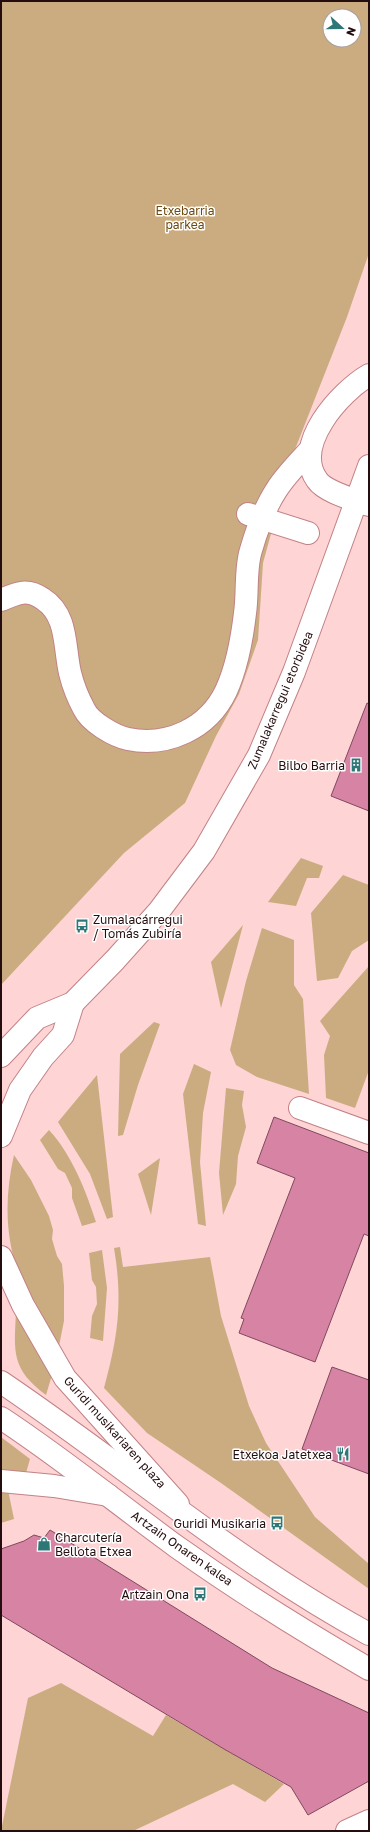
<svg xmlns="http://www.w3.org/2000/svg" width="370" height="1832" font-family="'Golos Text',sans-serif">
<style>
.green{fill:#cbac80;fill-rule:evenodd}
.building{fill:#d783a4;stroke:#80495f}
.lines{fill:none;stroke-linecap:round;stroke-linejoin:round}
.minor-casing{stroke:#c28286;stroke-width:24}
.major-casing{stroke:#c28286;stroke-width:24}
.minor{stroke:#fff;stroke-width:22}
.major{stroke:#fff;stroke-width:22}
.labels{text-anchor:middle;dominant-baseline:central;stroke-width:3;stroke-linejoin:round;paint-order:stroke}
.park-label{font-size:12px;fill:#6d4a10;stroke:#fff}
.street-label{font-size:12px;fill:#240d0f;stroke:#fff}
.poi-label{font-size:12px;fill:#240d0f;stroke:#fff;text-anchor:end}
</style>
<rect width="100%" height="100%" fill="#fed4d5"/>
<g class="green">
<path d="M 1,1 L 183,1 L 184,2 L 186,1 L 369,1 L 369,253 L 347,317 L 292,457 L 263,563 L 258,640 L 239,694 L 216,736 L 185,803 L 124,853 L 1,985 ZM 330,16 L 354,16 L 354,40 L 330,40 Z"/>
<polygon points="301,858 323,866 319,878 307,878 296,906 268,902"/>
<polygon points="343,875 369,885 369,940 352,951 338,978 317,981 311,913"/>
<polygon points="243,925 221,1008 211,962"/>
<polygon points="262,928 294,940 294,985 303,999 309,1094 257,1077 236,1065 230,1050 246,981"/>
<polygon points="369,966 369,1070 355,1108 326,1098 324,1055 330,1036 320,1021"/>
<polygon points="154,1022 160,1024 138,1085 123,1135 118,1136 120,1054"/>
<polygon points="194,1064 211,1072 203,1113 200,1162 206,1226 198,1224 183,1094"/>
<polygon points="97,1075 113,1217 107,1219 90,1174 58,1122"/>
<polygon points="226,1088 244,1091 242,1105 246,1127 238,1156 236,1184 223,1215 219,1173"/>
<path d="M 49,1130 C 72,1155 86,1191 96,1222 L 82,1226 L 72,1198 L 72,1188 L 65,1173 L 58,1169 L 40,1140 Z"/>
<path d="M 14,1155 L 31,1180 L 49,1216 L 53,1230 L 52,1239 L 57,1256 L 62,1264 L 64,1286 L 64,1321 L 58,1351 C 47,1330 29,1303 21,1281 C 5,1239 4,1199 14,1155 Z"/>
<polygon points="160,1158 151,1215 138,1174"/>
<path d="M 120,1247 L 123,1267 L 210,1257 L 221,1316 L 249,1406 L 266,1443 L 315,1517 L 369,1564 L 369,1589 L 221,1483 L 147,1433 L 104,1388 C 118,1336 123,1302 114,1248 Z"/>
<polygon points="102,1250 107,1288 103,1341 90,1338 92,1316 97,1304 96,1287 92,1280 89,1253"/>
<path d="M 16,1312 L 52,1375 L 46,1395 C 11,1369 14,1352 16,1312 Z"/>
<polygon points="1,1437 30,1459 26,1473 1,1471"/>
<polygon points="8,1490 14,1519 1,1523 1,1492"/>
<polygon points="61,1683 153,1736 166,1715 284,1784 265,1802 233,1784 133,1831 1,1831 28,1698"/>
</g>
<g class="building">
<polygon points="367,703 369,704 369,811 331,796"/>
<polygon points="274,1117 369,1153 369,1236 364,1234 315,1362 239,1333 244,1319 241,1318 295,1178 257,1163"/>
<polygon points="332,1367 369,1380 369,1474 302,1449"/>
<polygon points="50,1530 272,1668 369,1713 369,1781 308,1815 291,1787 224,1749 1,1615 1,1549 24,1541 34,1535 44,1538"/>
</g>
<g class="lines">
<g class="minor-casing">
<g id="minor">
<path d="M 369,375 C 340,392 292,445 317,480 C 325,492 355,500 369,505"/>
<polyline points="248,514 308,533"/>
<path d="M 1,600 C 17,593 27,588 43,599 C 68,615 64,647 70,673 C 73,685 78,698 84,709 C 90,722 114,736 128,739 C 167,747 208,729 226,691 C 237,667 242,639 245,613 C 248,593 245,568 251,550 C 257,529 265,507 277,489 C 286,475 299,462 310,450"/>
<polyline points="1,1056 37,1018 73,1003 115,960 159,911 204,851 259,755 294,672 369,466"/>
<polyline points="300,1108 369,1133"/>
<polyline points="1,1136 20,1090 43,1057 63,1035 73,1003"/>
<polyline points="1,1257 23,1305 65,1378 178,1504"/>
<polyline points="1,1481 54,1486 108,1495"/>
<polyline points="347,1831 369,1821"/>
</g>
</g>
<g class="major-casing">
<g id="major">
<path d="M 1,1382 C 124,1465 238,1563 369,1634"/>
<path d="M 1,1418 C 62,1458 118,1504 177,1547 C 239,1591 303,1631 369,1669"/>
</g>
</g>
<use href="#minor" class="minor"/>
<use href="#major" class="major"/>
</g>
<defs>
<g id="building-bare" transform="scale(1.08)"><path d="M-4-6H4V6H1V3H-1V6H-4ZM-2.5-4.3h1.7v1.8h-1.7ZM.8-4.3h1.7v1.8H.8ZM-2.5-1h1.7V.8h-1.7ZM.8-1h1.7V.8H.8Z" fill="#2e7778" stroke="#fff" stroke-width="2.5" paint-order="stroke"/></g>
<g id="bus-bare" transform="scale(1.08)"><path d="M-5-6H5V4H4V6H2V4H-2V6H-4V4H-5ZM-3.5-4V0h7V-4ZM-3.5 1.2v1.5H-2V1.2ZM2 1.2v1.5H3.5V1.2Z" fill="#2e7778" stroke="#fff" stroke-width="2.5" paint-order="stroke"/></g>
<g id="restaurant-bare" transform="scale(1.08)"><path d="M-5-6h1v4h1v-4h1v4h1v-4h1v5L-1.5 .5V6h-2V.5L-5-1ZM5-6V6H3V1.5H1.5Q1.5-4 5-6Z" fill="#2e7778" stroke="#fff" stroke-width="2.5" paint-order="stroke"/></g>
<g id="shop-bare" transform="scale(1.08)"><path d="M-5-2.5h2.3a2.7 3.5 0 0 1 5.4 0H5L5.5 6h-11ZM-1.5-2.5h3a1.5 2.3 0 0 0-3 0Z" fill="#2e7778" stroke="#fff" stroke-width="2.5" paint-order="stroke"/></g>
</defs>
<g fill-rule="evenodd">
<use href="#building-bare" x="356" y="765"/>
<use href="#bus-bare" x="82" y="926"/>
<use href="#restaurant-bare" x="343" y="1454"/>
<use href="#bus-bare" x="277" y="1523"/>
<use href="#shop-bare" x="44" y="1544"/>
<use href="#bus-bare" x="200" y="1594"/>
</g>
<g class="labels">
<g class="park-label">
<text x="185" y="210">Etxebarria<tspan x="185" dy="14">parkea</tspan></text>
</g>
<g class="street-label">
<text transform="translate(280 700) rotate(-67)">Zumalakarregui etorbidea</text>
<text transform="translate(115 1432) rotate(48)">Guridi musikariaren plaza</text>
<text transform="translate(182 1548) rotate(35)">Artzain Onaren kalea</text>
</g>
<g class="poi-label">
<text x="345" y="765">Bilbo Barria</text>
<text x="93" y="919" text-anchor="start">Zumalacárregui<tspan x="93" dy="14">/ Tomás Zubiría</tspan></text>
<text x="332" y="1454">Etxekoa Jatetxea</text>
<text x="266" y="1523">Guridi Musikaria</text>
<text x="55" y="1537" text-anchor="start">Charcutería<tspan x="55" dy="14">Bellota Etxea</tspan></text>
<text x="189" y="1594">Artzain Ona</text>
</g>
</g>
<rect width="370" height="1832" fill="none" stroke="#240d0f" stroke-width="4"/>
<g transform="translate(342 28) rotate(111)"><circle r="19" fill="#ffffff" stroke="#a79e9f"/>
<path d="M0-3L7 15L0 10L-7 15Z" fill="#2e7778"/>
<text y="-6" font-size="11" font-weight="bold" text-anchor="middle" fill="#240d0f">N</text>
</g>
</svg>
